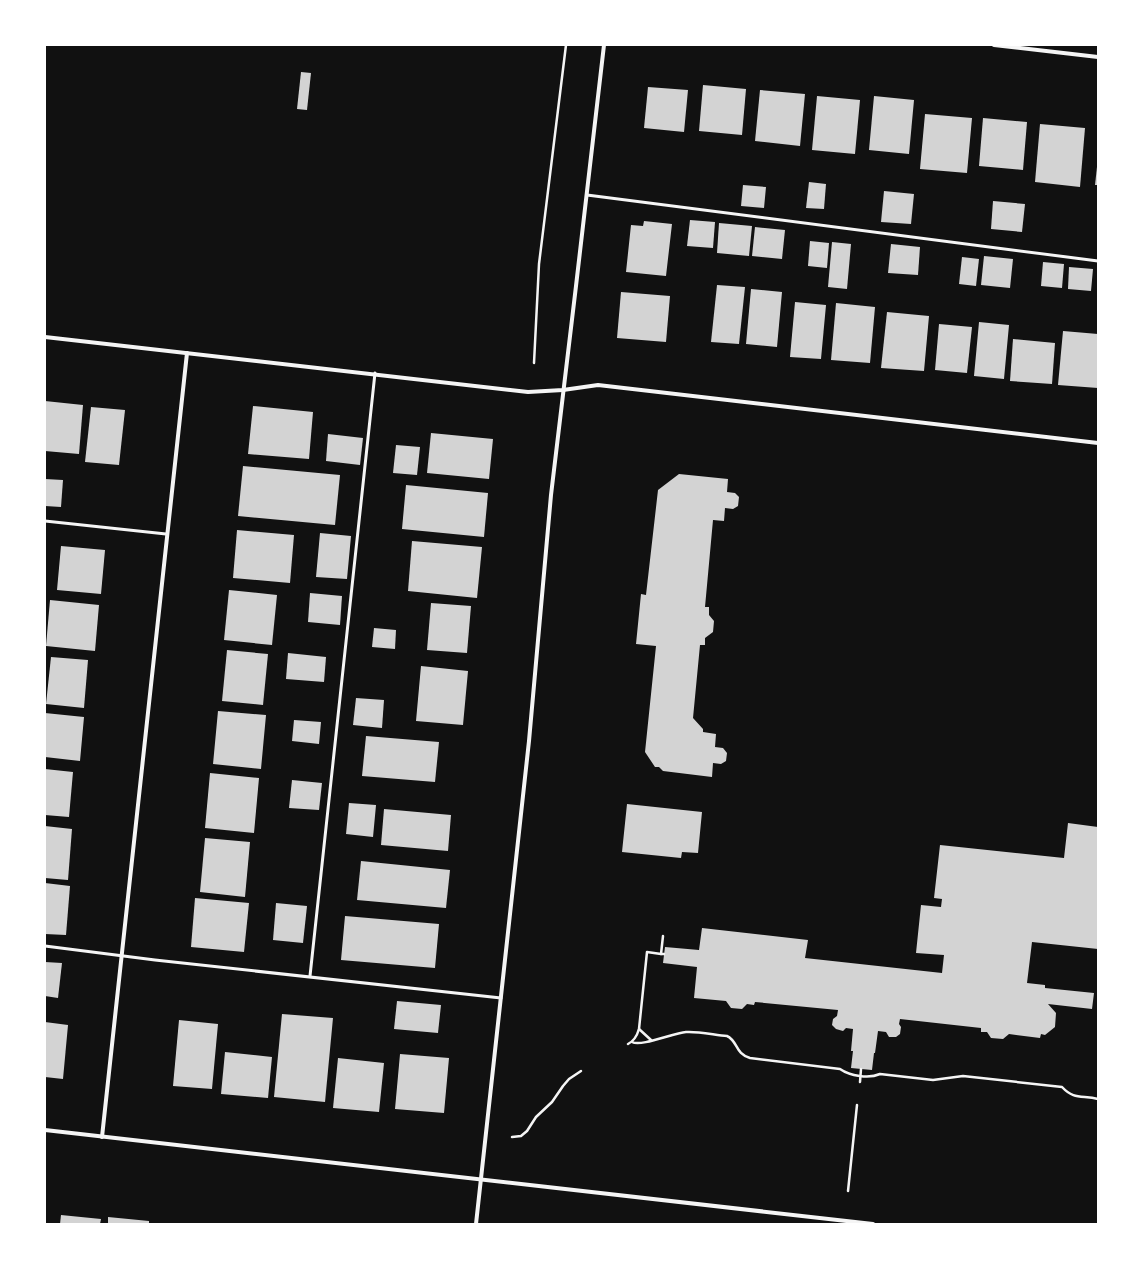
<svg xmlns="http://www.w3.org/2000/svg" width="1143" height="1269" font-family="Ubuntu,sans-serif">
<style>
.building{fill:#d3d3d3}
.lines{fill:none;stroke-linecap:round;stroke-linejoin:round}
.path{stroke:#f5f5f5;stroke-width:2.5}
.service{stroke:#f5f5f5;stroke-width:3}
.minor{stroke:#f5f5f5;stroke-width:4}
</style>
<rect width="100%" height="100%" fill="#111"/>
<g class="building">
<polygon points="301,72 311,73 307,110 297,109"/>
<polygon points="703,85 746,89 742,135 699,131"/>
<polygon points="648,87 688,90 684,132 644,128"/>
<polygon points="760,90 805,94 800,146 755,141"/>
<polygon points="817,96 860,100 855,154 812,150"/>
<polygon points="874,96 914,100 909,154 869,150"/>
<polygon points="925,114 972,118 967,173 920,169"/>
<polygon points="983,118 1027,122 1023,170 979,166"/>
<polygon points="1040,124 1085,128 1080,187 1035,182"/>
<polygon points="1097,167 1098,167 1098,185 1095,185"/>
<polygon points="809,182 826,184 824,209 806,208"/>
<polygon points="743,185 766,187 764,208 741,206"/>
<polygon points="884,191 914,194 911,224 881,222"/>
<polygon points="993,201 1025,204 1022,232 991,229"/>
<polygon points="690,220 715,222 713,248 687,246"/>
<polygon points="644,221 672,224 666,276 626,272 631,225 643,226"/>
<polygon points="719,223 752,226 749,256 717,253"/>
<polygon points="755,227 785,230 782,259 752,256"/>
<polygon points="810,241 829,243 827,268 808,266"/>
<polygon points="832,242 851,244 847,289 828,287"/>
<polygon points="891,244 920,247 918,275 888,273"/>
<polygon points="984,256 1013,259 1010,288 981,285"/>
<polygon points="962,257 979,259 976,286 959,284"/>
<polygon points="1043,262 1064,264 1062,288 1041,286"/>
<polygon points="1069,267 1093,269 1091,291 1068,289"/>
<polygon points="717,285 745,287 739,344 711,342"/>
<polygon points="751,289 782,292 777,347 746,344"/>
<polygon points="621,292 670,296 666,342 617,338"/>
<polygon points="795,302 826,305 821,359 790,357"/>
<polygon points="836,303 875,307 870,363 831,360"/>
<polygon points="887,312 929,316 924,371 881,368"/>
<polygon points="979,322 1009,325 1004,379 974,376"/>
<polygon points="939,324 972,327 967,373 935,370"/>
<polygon points="1063,331 1098,334 1098,388 1058,385"/>
<polygon points="1013,339 1055,343 1052,384 1010,381"/>
<polygon points="45,401 83,405 79,454 45,451"/>
<polygon points="253,406 313,412 309,459 248,454"/>
<polygon points="91,407 125,410 119,465 85,462"/>
<polygon points="431,433 493,439 489,479 427,473"/>
<polygon points="328,434 363,438 360,465 326,461"/>
<polygon points="396,445 420,447 417,475 393,473"/>
<polygon points="243,466 340,475 335,525 238,516"/>
<polygon points="679,474 728,479 727,492 735,493 739,497 738,506 733,509 725,508 724,521 713,520 705,607 709,607 709,615 714,621 713,632 705,638 705,645 700,645 693,718 703,729 703,732 716,734 715,747 723,748 727,753 726,761 721,764 713,763 712,777 663,771 659,767 655,767 645,752 656,646 636,644 641,594 646,595 658,490"/>
<polygon points="45,479 63,480 61,507 45,506"/>
<polygon points="406,485 488,493 484,537 402,529"/>
<polygon points="237,530 294,535 290,583 233,578"/>
<polygon points="320,533 351,536 347,579 316,577"/>
<polygon points="412,541 482,547 477,598 408,591"/>
<polygon points="61,546 105,550 101,594 57,590"/>
<polygon points="229,590 277,595 272,645 224,640"/>
<polygon points="310,593 342,596 340,625 308,622"/>
<polygon points="50,600 99,605 95,651 46,646"/>
<polygon points="431,603 471,606 467,653 427,650"/>
<polygon points="374,628 396,630 395,649 372,647"/>
<polygon points="227,650 268,654 263,705 222,701"/>
<polygon points="288,653 326,657 324,682 286,679"/>
<polygon points="51,657 88,660 84,708 46,704"/>
<polygon points="421,666 468,671 463,725 416,721"/>
<polygon points="356,698 384,700 382,728 353,725"/>
<polygon points="218,711 266,715 261,769 213,764"/>
<polygon points="45,713 84,717 80,761 45,757"/>
<polygon points="294,720 321,722 319,744 292,741"/>
<polygon points="366,736 439,742 435,782 362,776"/>
<polygon points="45,769 73,772 69,817 45,815"/>
<polygon points="210,773 259,778 254,833 205,828"/>
<polygon points="292,780 322,783 319,810 289,808"/>
<polygon points="349,803 376,805 373,837 346,834"/>
<polygon points="627,804 702,812 698,853 682,852 681,858 622,852"/>
<polygon points="384,809 451,815 448,851 381,845"/>
<polygon points="1068,823 1098,827 1098,949 1032,942 1027,983 1045,985 1045,988 1094,993 1092,1009 1048,1004 1056,1013 1055,1027 1045,1035 1041,1034 1040,1038 1009,1034 1003,1039 991,1038 987,1032 981,1032 981,1028 900,1019 899,1024 901,1027 900,1034 896,1037 889,1037 886,1032 878,1031 875,1053 874,1053 872,1070 851,1068 853,1051 851,1051 853,1029 846,1028 843,1031 836,1029 832,1025 833,1019 837,1016 838,1010 755,1002 754,1005 747,1004 742,1009 731,1008 726,1001 694,998 697,967 663,963 665,947 699,950 702,928 808,940 805,958 942,973 944,955 916,953 921,905 941,907 942,899 934,898 940,845 1064,858"/>
<polygon points="45,826 72,829 68,880 45,878"/>
<polygon points="205,838 250,842 245,897 200,892"/>
<polygon points="361,861 450,870 446,908 357,900"/>
<polygon points="45,883 70,886 66,935 45,934"/>
<polygon points="195,898 249,903 244,952 191,947"/>
<polygon points="276,903 307,906 303,943 273,940"/>
<polygon points="345,916 439,924 435,968 341,960"/>
<polygon points="45,962 62,963 58,998 45,996"/>
<polygon points="397,1001 441,1005 438,1033 394,1029"/>
<polygon points="282,1014 333,1018 325,1102 274,1097"/>
<polygon points="179,1020 218,1024 212,1089 173,1086"/>
<polygon points="45,1022 68,1025 63,1079 45,1077"/>
<polygon points="225,1052 272,1057 268,1098 221,1094"/>
<polygon points="400,1054 449,1058 444,1113 395,1109"/>
<polygon points="338,1058 384,1063 379,1112 333,1108"/>
<polygon points="61,1215 101,1219 100,1224 60,1224"/>
<polygon points="108,1217 149,1221 149,1224 108,1224"/>
</g>
<g class="lines">
<g class="path">
<polyline points="534,363 539,264 566,45"/>
<polyline points="663,936 661,954 664,954"/>
<polyline points="639,1029 651,1040"/>
<path d="M 632,1042 C 641,1047 673,1033 686,1032 C 697,1031 715,1035 727,1036 C 738,1041 735,1054 750,1058 L 840,1069 C 850,1076 869,1079 880,1074 L 933,1080 L 963,1076 L 1062,1087 C 1074,1100 1082,1095 1098,1099"/>
<path d="M 628,1044 C 634,1041 637,1036 639,1029 L 647,952 L 661,954"/>
<polyline points="860,1082 861,1069"/>
<polyline points="512,1137 521,1136 527,1131 536,1117 552,1102 563,1086 569,1079 581,1071"/>
<polyline points="848,1191 857,1105"/>
</g>
<g class="service">
<polyline points="587,195 1098,261"/>
<polyline points="45,521 166,534"/>
<polyline points="45,946 155,960 501,998"/>
<polyline points="310,976 375,373"/>
</g>
<g class="minor">
<polyline points="994,45 1098,57"/>
<polyline points="45,337 528,392 563,390 598,385 1098,443"/>
<polyline points="45,1130 873,1224"/>
<polyline points="102,1137 187,353"/>
<polyline points="476,1224 529,741 551,495 576,286 604,45"/>
</g>
</g>
<rect width="1143" height="1269" fill="none" stroke="#ffffff" stroke-width="92"/>
</svg>
